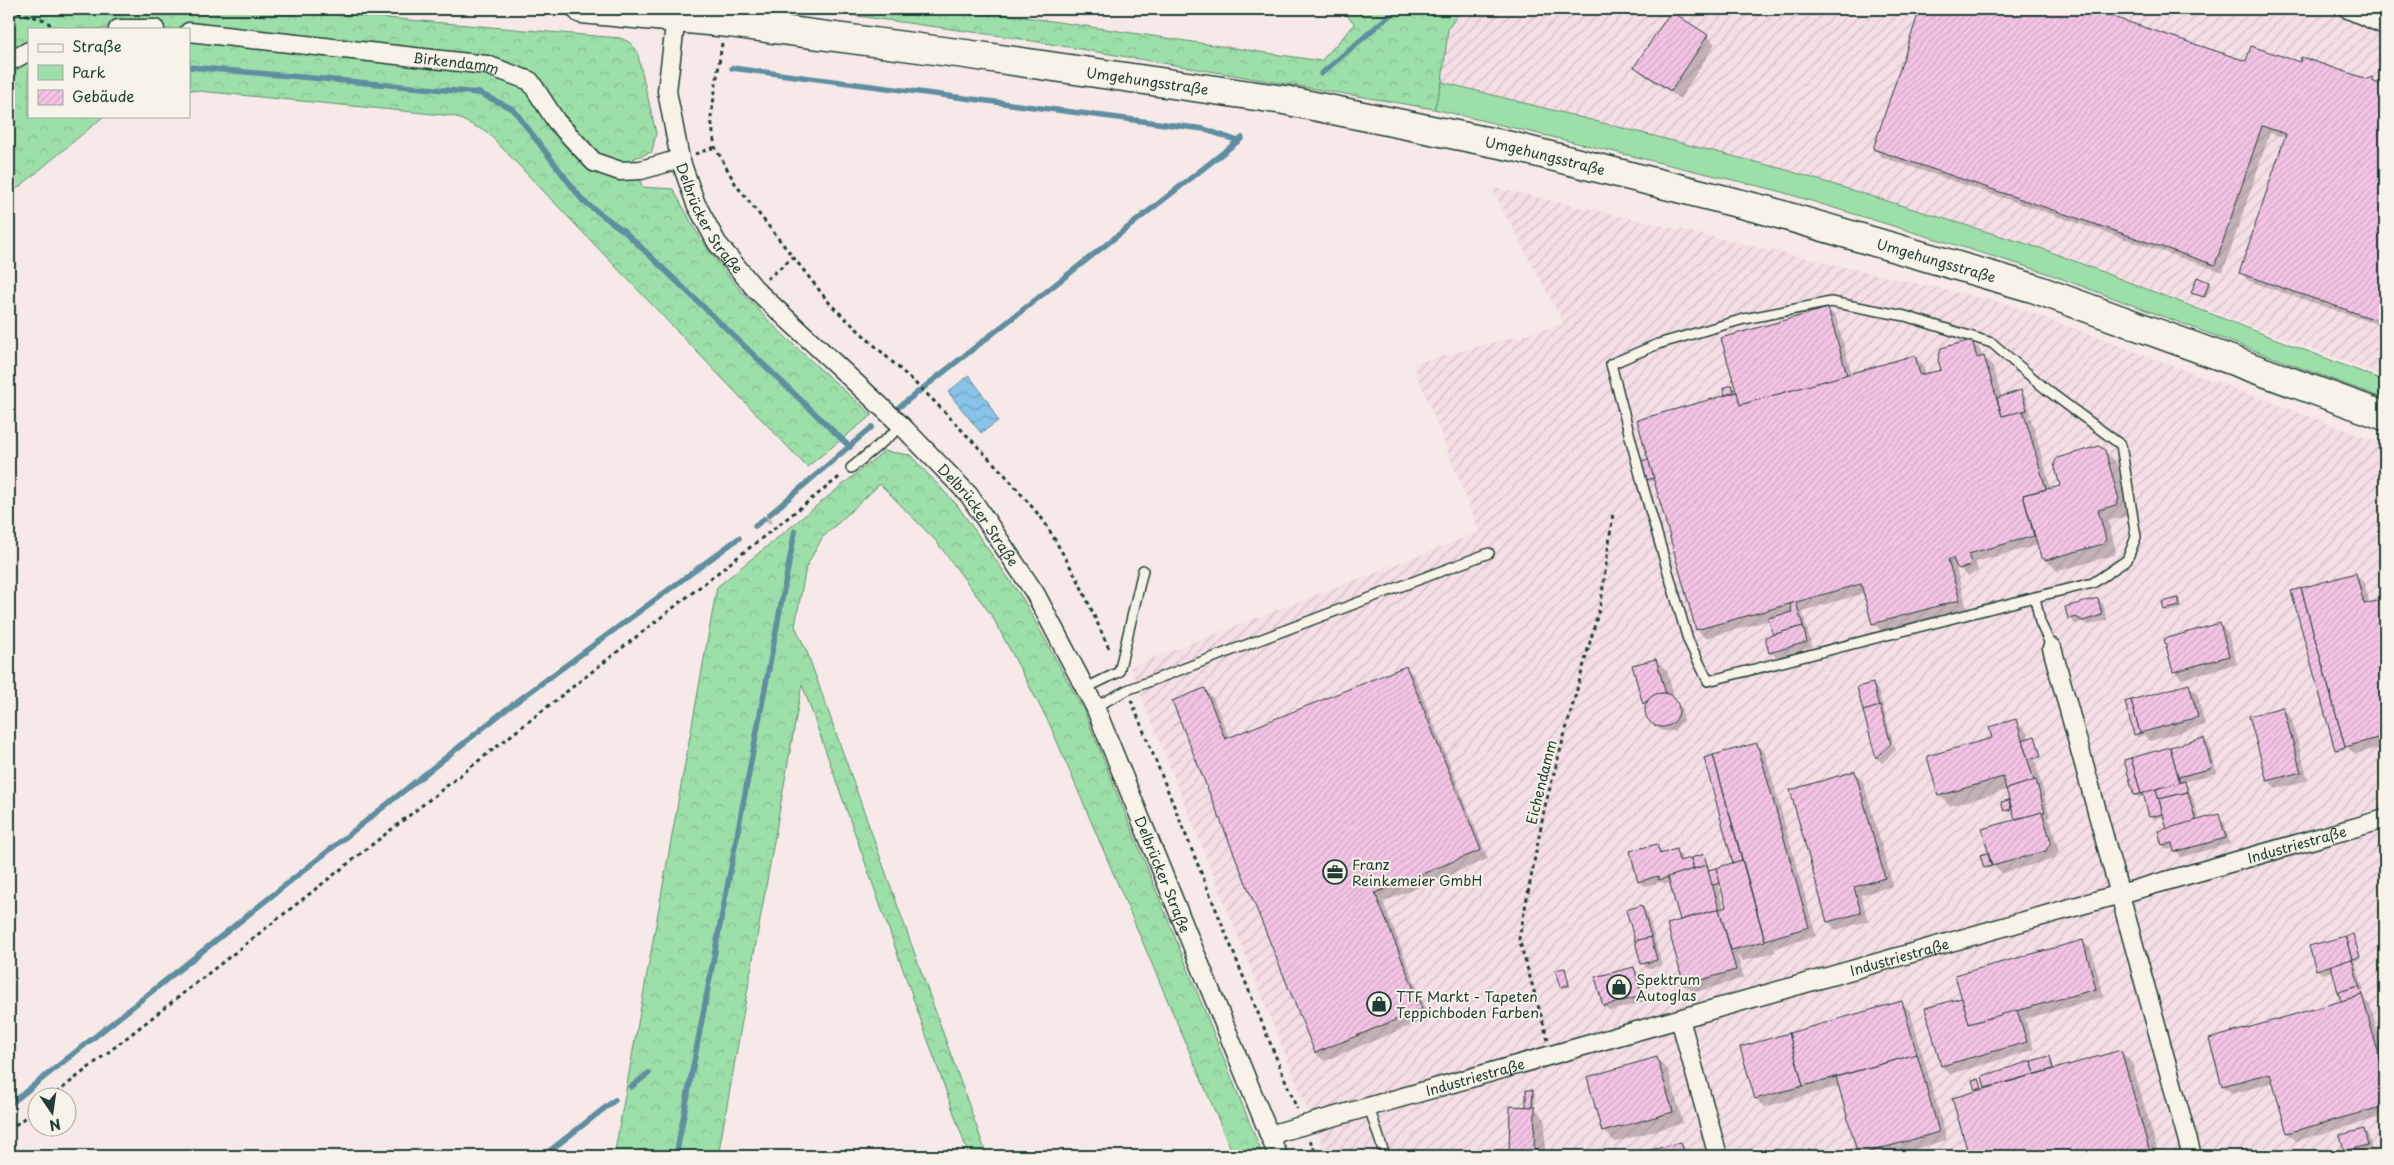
<svg xmlns="http://www.w3.org/2000/svg" width="2394" height="1165" font-family="'Playpen Sans',sans-serif">
<style>
.industrial{fill:url(#industrial-furrows)}
.green{fill:#9cdfa9;stroke:#5e8e6e}
.forest{fill:url(#forest-crowns);stroke:#5e8e6e}
.water{fill:url(#water-waves);stroke:#5e8ea0}
.shadow{fill:#0003;fill-rule:evenodd}
.lines{fill:none;stroke-linecap:round;stroke-linejoin:round}
.stream{stroke:#5e8ea0;stroke-width:5.5}
.building{fill:url(#building-hatch);stroke:#1f3d34}
.lane-casing{stroke:#1f3d34;stroke-width:12}
.street-casing{stroke:#1f3d34;stroke-width:21}
.primary-casing{stroke:#1f3d34;stroke-width:31}
.path{stroke:#1f3d34;stroke-width:3;stroke-dasharray:4 4;stroke-linecap:butt}
.lane{stroke:#f7f3e8;stroke-width:9}
.street{stroke:#f7f3e8;stroke-width:18}
.primary{stroke:#f7f3e8;stroke-width:28}
.labels{text-anchor:middle;dominant-baseline:central;stroke-width:4;stroke-linejoin:round;paint-order:stroke}
.street-label{font-size:14px;fill:#1f3d34;stroke:#f7f3e8}
.poi-label{font-size:14px;fill:#1f3d34;stroke:#f7f3e8;text-anchor:start}
</style>
<defs>
<pattern id="industrial-furrows" width="10" height="10" patternUnits="userSpaceOnUse" patternTransform="scale(1.25)"><rect width="10" height="10" fill="#f5dee6"/><path d="M-1 1l2-2M0 10L10 0M9 11l2-2" fill="none" stroke="#d2bfc6"/></pattern>
<pattern id="forest-crowns" width="20" height="18" patternUnits="userSpaceOnUse" patternTransform="scale(1.25)"><rect width="20" height="18" fill="#9cdfa9"/><path d="M2 6a3 3 0 1 1 6 0M12 15a3 3 0 1 1 6 0" fill="none" stroke="#86c092"/></pattern>
<pattern id="water-waves" width="16" height="10" patternUnits="userSpaceOnUse" patternTransform="scale(1.25)"><rect width="16" height="10" fill="#88c4e8"/><path d="M0 5q4-4 8 0t8 0" fill="none" stroke="#6fa0bd"/></pattern>
<pattern id="building-hatch" width="6" height="6" patternUnits="userSpaceOnUse" patternTransform="scale(1.25)"><rect width="6" height="6" fill="#f4c3e5"/><path d="M-1 1l2-2M0 6l6-6M5 7l2-2" fill="none" stroke="#d1a8c5"/></pattern>
</defs>
<rect width="100%" height="100%" fill="#f6e9e7"/>
<filter id="ink" filterUnits="userSpaceOnUse"><feTurbulence type="fractalNoise" baseFrequency=".02" numOctaves="2"/><feDisplacementMap in="SourceGraphic" scale="10" xChannelSelector="R" yChannelSelector="G"/><feConvolveMatrix kernelMatrix="1 2 1 2 8 2 1 2 1" color-interpolation-filters="sRGB"/></filter>
<g filter="url(#ink)">
<g class="industrial">
<polygon points="1461,9 2385,9 2385,376 2043,249 1783,169 1442,82 1448,29"/>
<polygon points="1491,187 2007,304 2385,445 2385,1156 1326,1156 1130,667 1480,532 1413,364 1564,324"/>
</g>
<polygon class="green" points="1442,82 1783,169 2043,249 2385,381 2385,399 2041,271 1775,190 1434,109"/>
<g class="forest">
<path d="M 16,9 L 280,9 L 620,38 L 629,42 L 637,51 L 656,133 L 652,152 L 634,158 L 642,187 L 673,189 C 685,210 696,233 710,252 C 755,315 815,364 872,415 L 807,467 L 487,132 L 454,116 L 189,90 L 189,29 L 29,29 L 29,116 L 104,116 L 18,188 L 9,192 L 9,15 Z"/>
<polygon points="807,9 970,9 1321,61 1355,24 1340,9 1461,9 1448,29 1442,82 1434,109 1009,37"/>
<polygon points="884,451 910,455 957,505 1023,599 1084,711 1263,1156 1234,1156 1050,725 992,616 936,541 880,484 822,538 806,567 795,626 807,652 987,1156 969,1156 802,684 718,1156 614,1156 717,587"/>
</g>
<polygon class="water" points="969,375 988,402 998,421 981,433 948,392"/>
<g class="shadow">
<polygon points="1921,9 2085,9 2247,63 2301,64 2367,81 2371,79 2377,84 2385,87 2385,327 2249,281 2241,273 2286,138 2270,133 2223,272 1882,157 1874,149"/>
<polygon points="1707,36 1715,44 1680,99 1644,75 1635,67"/>
<polygon points="2209,283 2211,285 2206,298 2193,292"/>
<polygon points="1828,309 1836,317 1852,375 1915,357 1923,365 1926,375 1942,370 1971,342 1980,350 1982,358 1984,357 1992,365 2002,398 2021,392 2026,397 2031,415 2028,416 2031,419 2051,489 2061,487 2104,451 2116,462 2129,511 2127,516 2108,521 2116,551 2114,555 2058,571 2042,557 2038,545 1976,562 1978,571 1968,576 1958,567 1956,568 1967,608 1882,632 1874,623 1865,593 1802,611 1812,647 1776,657 1770,652 1774,635 1770,620 1705,638 1697,629 1655,480 1650,482 1647,480 1643,462 1650,460 1726,396 1724,389 1732,386 1736,393"/>
<polygon points="767,515 773,521 769,524 764,517"/>
<polygon points="2355,574 2364,583 2370,604 2385,600 2385,746 2355,754 2345,745 2347,749 2338,751 2336,749"/>
<polygon points="2097,599 2103,604 2107,620 2089,625 2082,622 2075,624 2069,618"/>
<polygon points="2177,599 2182,608 2168,612 2165,610"/>
<polygon points="2220,625 2228,633 2237,664 2182,679 2174,671"/>
<polygon points="1656,660 1667,671 1676,703 1682,709 1683,721 1674,731 1662,731 1648,717 1648,707 1644,703"/>
<polygon points="1406,667 1414,675 1488,859 1383,902 1429,1018 1324,1061 1316,1053 1205,690 1213,698 1229,738"/>
<polygon points="1872,684 1878,690 1893,741 1879,754 1879,758 1894,744 1896,750 1882,763 1877,758 1858,688"/>
<polygon points="2188,685 2197,693 2205,725 2150,741 2144,735 2137,737 2135,734"/>
<polygon points="2282,708 2291,717 2308,780 2276,789 2268,780"/>
<polygon points="2016,721 2027,732 2029,739 2035,738 2037,740 2042,758 2035,760 2050,817 2047,818 2050,821 2059,851 2054,859 2002,873 1991,863 1993,868 1987,869 1985,867 1987,854 1991,858 2017,820 2013,811 2007,812 2005,810 2003,803 2011,800 2008,790 1950,806 1939,795 1994,739"/>
<polygon points="2203,739 2209,744 2217,773 2184,782 2193,798 2199,821 2219,816 2224,821 2230,844 2181,857 2175,848 2168,850 2163,845 2169,830 2165,816 2153,819 2145,797 2137,797 2135,795"/>
<path d="M 1757,744 L 1765,753 L 1816,936 L 1774,948 L 1775,952 L 1743,961 L 1737,955 L 1744,978 L 1693,993 L 1685,984 L 1682,921 L 1671,882 L 1665,884 L 1662,882 L 1645,886 L 1640,881 L 1657,845 L 1663,854 L 1676,851 L 1681,856 L 1682,862 L 1704,855 L 1710,871 L 1735,864 L 1705,759 ZM 1722,885 L 1728,908 L 1724,909 L 1718,886 Z"/>
<polygon points="1855,773 1863,781 1893,886 1861,895 1868,921 1836,930 1828,922"/>
<polygon points="1642,907 1647,912 1662,965 1648,969 1643,964"/>
<polygon points="2353,936 2361,959 2355,961 2364,991 2362,992 2364,999 2370,1005 2385,1058 2385,1116 2296,1141 2288,1133 2274,1082 2232,1094 2223,1085 2343,1002 2334,971 2322,974 2317,969"/>
<polygon points="2082,941 2091,949 2104,997 2025,1019 2034,1050 1950,1074 1942,1066 1963,999"/>
<polygon points="1634,968 1639,974 1647,1001 1610,1011 1604,1006"/>
<polygon points="1564,969 1571,987 1564,988 1561,986"/>
<polygon points="1902,1003 1910,1011 1947,1140 1890,1156 1861,1156 1840,1086 1764,1107 1756,1099"/>
<polygon points="2121,1051 2132,1063 2159,1156 1970,1156 1954,1099 1988,1089 1987,1085 2050,1057 2055,1070"/>
<polygon points="1657,1059 1668,1070 1683,1123 1615,1142 1604,1131"/>
<polygon points="1532,1091 1535,1094 1534,1108 1545,1119 1545,1156 1510,1156 1511,1107 1527,1108"/>
<polygon points="2363,1131 2369,1136 2372,1150 2364,1152 2369,1156 2347,1156 2342,1136"/>
<polygon points="1680,1143 1689,1152 1690,1156 1634,1156"/>
</g>
<g class="lines">
<g class="stream">
<polyline points="9,35 10,35"/>
<polyline points="189,67 479,93 513,109 583,201 624,231 850,447"/>
<polyline points="732,68 1204,129 1238,141"/>
<polyline points="1321,74 1397,9"/>
<polyline points="899,407 1242,138"/>
<polyline points="769,515 872,427"/>
<polyline points="755,526 764,519"/>
<polyline points="631,1087 649,1073"/>
<polyline points="9,1105 508,708 739,538"/>
<polyline points="543,1156 615,1100"/>
<polyline points="676,1156 795,531"/>
</g>
</g>
<g class="building">
<polygon points="1920,9 2089,9 2246,61 2251,46 2300,62 2301,57 2367,79 2372,77 2374,82 2385,86 2385,323 2239,273 2286,134 2262,126 2215,265 1873,149"/>
<polygon points="1671,11 1708,35 1671,91 1634,67"/>
<polygon points="2197,277 2209,282 2204,297 2191,293"/>
<polygon points="1828,308 1847,375 1740,405 1721,338"/>
<polygon points="1972,340 1977,358 1984,356 2002,416 2023,410 2046,489 2023,495 2034,536 1968,554 1971,562 1969,566 1959,569 1956,566 1953,558 1948,560 1960,600 1872,624 1861,584 1696,630 1637,420 1737,392 1740,405 1915,355 1920,375 1941,370 1938,360 1941,348"/>
<polygon points="1732,385 1734,392 1725,395 1723,388"/>
<polygon points="2021,390 2027,410 2002,416 1997,398"/>
<polygon points="2099,446 2105,450 2119,499 2116,505 2098,510 2106,539 2103,544 2046,560 2041,557 2023,495 2060,486 2054,464 2057,458"/>
<polygon points="1648,459 1654,478 1646,480 1641,461"/>
<polygon points="2356,573 2364,604 2385,599 2385,736 2345,747 2301,588"/>
<polygon points="2301,588 2345,747 2335,750 2291,591"/>
<polygon points="2098,598 2102,615 2083,621 2076,617 2068,619 2065,607"/>
<polygon points="2178,598 2180,606 2164,610 2162,602"/>
<polygon points="1796,602 1803,626 1773,635 1768,618 1792,612 1790,604"/>
<polygon points="2220,623 2229,656 2173,672 2164,639"/>
<polygon points="1803,626 1807,642 1769,653 1765,637"/>
<polygon points="1656,659 1666,694 1655,695 1643,704 1632,665"/>
<polygon points="1406,666 1481,850 1375,893 1422,1009 1315,1053 1172,701 1205,688 1225,739"/>
<polygon points="1873,683 1879,707 1863,711 1857,687"/>
<polygon points="2189,684 2198,717 2140,733 2131,700"/>
<circle cx="1662" cy="710" r="17"/>
<polygon points="2131,700 2140,733 2134,735 2125,702"/>
<polygon points="1880,706 1891,744 1876,758 1863,711"/>
<polygon points="2283,707 2301,772 2267,781 2249,716"/>
<polygon points="2016,719 2034,781 2006,789 2003,777 1938,796 1927,756 1992,738 1989,727"/>
<polygon points="2035,736 2041,756 2028,759 2022,740"/>
<polygon points="2204,738 2212,768 2178,777 2170,747"/>
<polygon points="1757,743 1809,927 1765,940 1713,755"/>
<polygon points="2170,747 2180,783 2141,794 2131,758"/>
<polygon points="1713,755 1742,860 1733,863 1704,758"/>
<polygon points="2131,758 2141,794 2134,795 2124,760"/>
<polygon points="1855,771 1885,878 1854,887 1861,913 1827,922 1790,790"/>
<polygon points="2036,780 2045,812 2015,819 2006,789"/>
<polygon points="2185,781 2188,792 2159,799 2156,789"/>
<polygon points="2156,789 2163,814 2149,817 2143,793"/>
<polygon points="2188,792 2196,822 2167,830 2159,799"/>
<polygon points="2009,800 2011,809 2004,811 2001,802"/>
<polygon points="2042,812 2051,842 2046,851 1992,866 1982,829"/>
<polygon points="2219,814 2226,838 2174,852 2172,843 2162,845 2158,831"/>
<polygon points="1657,844 1660,854 1676,849 1679,861 1691,858 1694,869 1659,880 1658,876 1638,882 1630,851"/>
<polygon points="1988,853 1991,866 1984,868 1980,855"/>
<polygon points="1704,854 1707,865 1694,869 1691,858"/>
<polygon points="1742,860 1765,941 1731,950 1719,909 1726,907 1716,868"/>
<polygon points="1707,865 1719,909 1680,920 1668,877"/>
<polygon points="1716,868 1720,883 1712,885 1708,870"/>
<polygon points="1642,905 1651,937 1635,941 1626,910"/>
<polygon points="1719,909 1736,970 1684,985 1667,924"/>
<polygon points="2353,934 2360,957 2352,959 2345,936"/>
<polygon points="2345,936 2352,959 2316,970 2309,946"/>
<polygon points="1651,937 1657,960 1641,964 1635,941"/>
<polygon points="2083,940 2096,989 1969,1024 1955,975"/>
<polygon points="2352,959 2359,986 2338,992 2331,965"/>
<polygon points="1634,967 1642,996 1603,1006 1595,977"/>
<polygon points="1565,968 1569,985 1560,987 1555,970"/>
<polygon points="2359,986 2362,995 2341,1001 2338,992"/>
<polygon points="2362,995 2385,1077 2385,1106 2287,1133 2270,1073 2222,1086 2209,1039"/>
<polygon points="1962,998 1969,1024 2017,1010 2027,1042 1941,1066 1925,1008"/>
<polygon points="1902,1001 1917,1054 1803,1086 1789,1033"/>
<polygon points="1789,1033 1803,1086 1755,1099 1740,1047"/>
<polygon points="2121,1050 2151,1156 1969,1156 1952,1098"/>
<polygon points="1917,1054 1939,1132 1858,1155 1836,1077"/>
<polygon points="2050,1056 2053,1069 2035,1074 2031,1061"/>
<polygon points="1657,1057 1673,1112 1602,1132 1587,1077"/>
<polygon points="2031,1061 2035,1074 1985,1088 1982,1076"/>
<polygon points="1979,1079 1982,1088 1975,1090 1972,1080"/>
<polygon points="1526,1090 1533,1090 1532,1107 1526,1107"/>
<polygon points="1510,1106 1535,1107 1534,1156 1509,1156"/>
<polygon points="2364,1129 2368,1145 2344,1151 2340,1135"/>
<polygon points="1681,1142 1685,1156 1629,1156"/>
<polygon points="2355,1149 2357,1156 2346,1156 2344,1151"/>
</g>
<g class="lines">
<g class="lane-casing">
<g id="lane">
<polyline points="851,468 902,426"/>
<polyline points="2035,597 2093,583 2127,560 2136,537 2121,445 2047,390 1992,343 1905,316 1831,302 1744,319 1658,344 1611,364 1643,486 1688,640 1708,681 2035,597 2040,622 2052,648"/>
<polyline points="1086,688 1119,672 1143,570"/>
<polyline points="1095,707 1127,690 1489,553"/>
<polyline points="1369,1107 1385,1156"/>
</g>
</g>
<g class="street-casing">
<g id="street">
<path id="s1" d="M 677,9 L 667,91 L 680,159 L 696,204 L 717,243 L 756,290 L 902,426 L 969,495 L 1035,593 L 1095,707 L 1278,1156"/>
<polyline points="2348,9 2385,25"/>
<polyline points="118,29 155,29"/>
<path id="s2" d="M 189,32 L 487,65 L 530,81 L 556,121 L 594,162 L 620,171 L 641,170 L 680,159"/>
<polyline points="9,62 29,51"/>
<polyline points="2052,648 2192,1156"/>
<polyline points="1680,1019 1718,1156"/>
<path id="s3" d="M 1269,1135 L 2385,819"/>
</g>
</g>
<g class="primary-casing">
<g id="primary">
<path id="s4" d="M 582,9 L 729,23 L 965,54 L 1284,100 L 1515,147 L 1765,210 L 2033,288 L 2385,416"/>
</g>
</g>
<g class="path">
<polyline points="10,10 45,20 55,29"/>
<polyline points="722,43 711,118 715,147 736,185 831,305 930,397 1005,475 1044,521 1078,580 1110,651"/>
<polyline points="695,154 715,147"/>
<polyline points="767,279 793,257"/>
<polyline points="1131,700 1297,1109"/>
<polyline points="1548,1040 1519,939 1545,806 1601,602 1613,513"/>
<polyline points="50,1098 842,475"/>
<polyline points="9,1130 38,1107"/>
<polyline points="1310,1140 1317,1156"/>
</g>
<use href="#lane" class="lane"/>
<use href="#street" class="street"/>
<use href="#primary" class="primary"/>
</g>
</g>
<defs>
<g id="office-ring" transform="scale(1.25)"><circle r="9.5" fill="#f7f3e8" stroke="#1f3d34" stroke-width="1.5"/><path d="M-6-3h4V-5.5h4V-3h4V5H-6ZM-1-4.5V-3h2v-1.5ZM-6 0V1H6V0Z" fill="#1f3d34"/></g>
<g id="shop-ring" transform="scale(1.25)"><circle r="9.5" fill="#f7f3e8" stroke="#1f3d34" stroke-width="1.5"/><path d="M-5-2.5h2.3a2.7 3.5 0 0 1 5.4 0H5L5.5 6h-11ZM-1.5-2.5h3a1.5 2.3 0 0 0-3 0Z" fill="#1f3d34"/></g>
</defs>
<g fill-rule="evenodd">
<use href="#office-ring" x="1335" y="872"/>
<use href="#shop-ring" x="1619" y="987"/>
<use href="#shop-ring" x="1379" y="1004"/>
</g>
<g class="labels">
<g class="street-label">
<text stroke="none"><textPath href="#s2" startOffset="269">Birkendamm</textPath></text>
<text stroke="none"><textPath href="#s4" startOffset="570">Umgehungsstraße</textPath></text>
<text stroke="none"><textPath href="#s4" startOffset="975">Umgehungsstraße</textPath></text>
<text stroke="none"><textPath href="#s1" startOffset="218">Delbrücker Straße</textPath></text>
<text stroke="none"><textPath href="#s4" startOffset="1380">Umgehungsstraße</textPath></text>
<text stroke="none"><textPath href="#s1" startOffset="622">Delbrücker Straße</textPath></text>
<text transform="translate(1541 782) rotate(-76)">Eichendamm</text>
<text stroke="none"><textPath href="#s3" startOffset="1068">Industriestraße</textPath></text>
<text stroke="none"><textPath href="#s1" startOffset="1028">Delbrücker Straße</textPath></text>
<text stroke="none"><textPath href="#s3" startOffset="655">Industriestraße</textPath></text>
<text stroke="none"><textPath href="#s3" startOffset="214">Industriestraße</textPath></text>
</g>
<g class="poi-label">
<text x="1352" y="864">Franz<tspan x="1352" dy="16">Reinkemeier GmbH</tspan></text>
<text x="1636" y="979">Spektrum<tspan x="1636" dy="16">Autoglas</tspan></text>
<text x="1396" y="996">TTF Markt - Tapeten<tspan x="1396" dy="16">Teppichboden Farben</tspan></text>
</g>
</g>
<rect width="2394" height="1165" fill="none" stroke="#f7f3e8" stroke-width="30"/>
<rect x="15" y="15" width="2364" height="1135" fill="none" stroke="#1f3d34" stroke-width="2" filter="url(#ink)"/>
<rect x="28" y="28" width="162" height="90" fill="#f7f3e8" stroke="#a1aaa0"/>
<rect x="38" y="44" width="25" height="8" fill="#f7f3e8" stroke="#a1aaa0"/>
<text x="72" y="52" font-size="15" fill="#1f3d34">Straße</text>
<rect x="38" y="65" width="25" height="15" fill="#9cdfa9" stroke="#a1aaa0"/>
<text x="72" y="78" font-size="15" fill="#1f3d34">Park</text>
<rect x="38" y="90" width="25" height="15" fill="url(#building-hatch)" stroke="#a1aaa0"/>
<text x="72" y="102" font-size="15" fill="#1f3d34">Gebäude</text>
<g transform="translate(52 1112) rotate(167)"><circle r="24" fill="#f7f3e8" stroke="#a1aaa0"/>
<path d="M0-4L9 19L0 12L-9 19Z" fill="#1f3d34"/>
<text y="-8" font-size="14" font-weight="bold" text-anchor="middle" fill="#1f3d34">N</text>
</g>
</svg>
